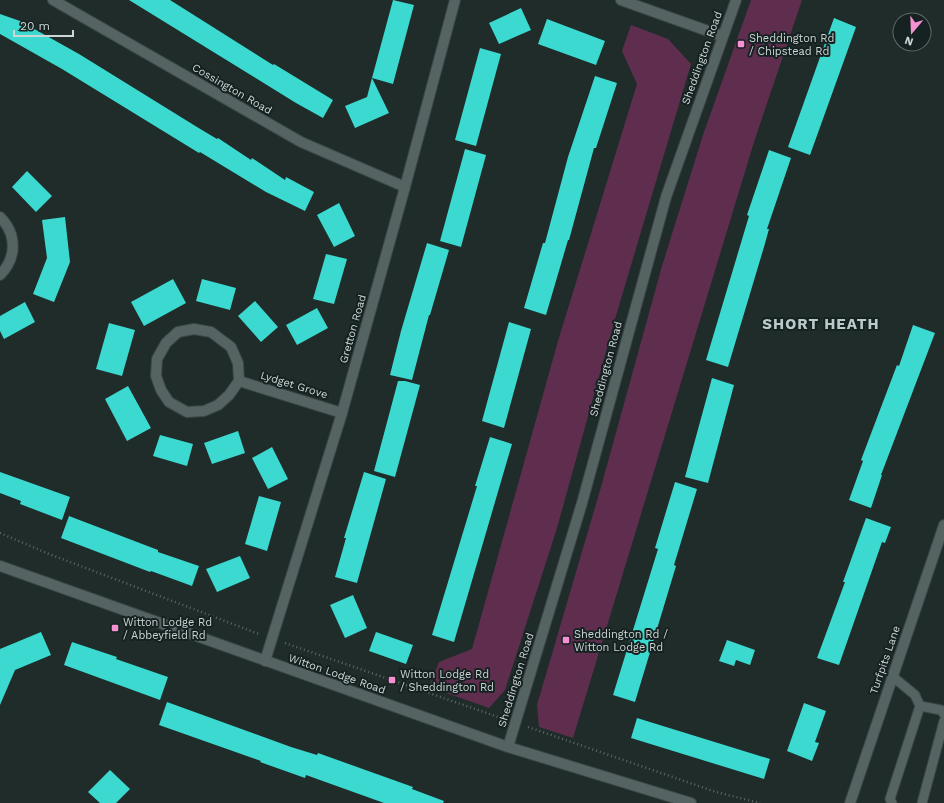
<svg xmlns="http://www.w3.org/2000/svg" width="944" height="803" font-family="'Work Sans',sans-serif">
<style>
.green{fill:#5f2e4f}
.building{fill:#3bd9d0}
.lines{fill:none;stroke-linecap:round;stroke-linejoin:round}
.service-casing{stroke:#3b4645;stroke-width:11}
.minor-casing{stroke:#3b4645;stroke-width:12}
.path{stroke:#5d6867;stroke-width:2.5;stroke-dasharray:1 3;stroke-linecap:butt}
.service{stroke:#556362;stroke-width:9}
.minor{stroke:#556362;stroke-width:10}
.poi-dot{fill:#f591d2;stroke:#152221;stroke-width:1.5}
.labels{text-anchor:middle;dominant-baseline:central;stroke-width:4;stroke-linejoin:round;paint-order:stroke}
.poi-label{font-size:11px;fill:#ced6d5;stroke:#152221;text-anchor:start}
.street-label{font-size:11px;fill:#ced6d5;stroke:#152221}
.district-label{font-size:15px;font-weight:bold;letter-spacing:1px;fill:#bacac8;stroke:#152221}
</style>
<rect width="100%" height="100%" fill="#1f2c2a"/>
<g class="green">
<polygon points="751,0 802,0 754,142 573,738 539,727 537,705 601,487 662,266 703,135"/>
<polygon points="631,25 668,39 691,64 615,319 557,528 505,690 489,708 429,687 439,662 472,649 558,341 637,84 622,51"/>
</g>
<g class="building">
<polygon points="129,0 170,0 273,65 274,64 333,100 323,118 296,103"/>
<polygon points="393,0 414,5 393,84 372,78"/>
<polygon points="521,8 531,30 499,44 489,23"/>
<polygon points="0,14 20,21 79,54 197,127 217,139 218,138 251,160 252,158 285,180 286,177 314,192 305,211 266,192 200,152 199,153 62,69 0,34"/>
<polygon points="834,18 856,27 810,155 788,147"/>
<polygon points="547,19 605,41 596,65 538,44"/>
<polygon points="480,48 501,54 476,146 455,140"/>
<polygon points="595,76 617,83 596,148 594,148 569,240 568,240 546,315 524,308 543,243 545,243 568,157"/>
<polygon points="372,78 389,113 355,128 345,106 367,97"/>
<polygon points="465,149 486,155 461,247 440,241"/>
<polygon points="769,150 791,158 767,229 769,229 764,247 728,367 706,360 749,216 747,215"/>
<polygon points="27,171 52,196 36,212 12,187"/>
<polygon points="339,203 355,236 334,247 317,215"/>
<polygon points="65,217 70,262 54,302 33,294 47,258 42,220"/>
<polygon points="427,243 449,250 430,315 429,315 412,380 390,375 401,331"/>
<polygon points="326,254 347,259 334,304 313,299"/>
<polygon points="173,279 186,303 144,326 131,302"/>
<polygon points="202,279 236,288 230,310 196,301"/>
<polygon points="255,301 278,327 261,342 238,316"/>
<polygon points="25,302 35,322 4,339 0,331 0,316"/>
<polygon points="317,308 328,328 297,345 286,325"/>
<polygon points="509,322 531,329 504,428 482,421"/>
<polygon points="109,323 135,330 122,376 96,369"/>
<polygon points="913,325 935,333 881,475 882,475 871,508 849,500 863,461 861,460 897,365 899,366"/>
<polygon points="712,378 734,385 708,483 685,477"/>
<polygon points="398,381 405,381 420,385 395,477 374,471"/>
<polygon points="128,386 151,428 127,441 105,399"/>
<polygon points="238,431 245,453 212,464 204,443"/>
<polygon points="160,435 193,444 187,466 153,456"/>
<polygon points="490,437 512,444 454,642 432,635 477,486 475,486"/>
<polygon points="272,447 288,479 268,489 252,458"/>
<polygon points="0,472 70,497 62,520 20,504 21,501 0,493"/>
<polygon points="364,472 386,479 357,583 335,577 346,538 344,538"/>
<polygon points="675,482 697,489 674,565 676,566 635,702 613,695 658,549 655,548"/>
<polygon points="259,496 281,502 267,551 245,544"/>
<polygon points="69,516 158,550 158,552 199,566 192,586 151,571 150,572 61,538"/>
<polygon points="866,518 891,527 885,543 882,542 839,665 817,658 845,582 843,582"/>
<polygon points="240,556 250,578 217,592 206,569"/>
<polygon points="353,595 367,628 345,638 330,605"/>
<polygon points="41,632 51,655 15,670 0,705 0,649"/>
<polygon points="376,632 413,645 406,664 369,651"/>
<polygon points="727,640 755,650 750,665 736,660 734,666 719,661"/>
<polygon points="72,642 117,657 116,659 168,677 160,700 64,665"/>
<polygon points="167,702 291,747 317,755 318,753 413,787 412,789 444,801 443,803 384,803 306,775 305,778 260,762 261,761 159,725"/>
<polygon points="804,703 826,711 815,742 819,743 812,761 787,751"/>
<polygon points="637,718 770,759 764,779 631,738"/>
<polygon points="110,770 130,789 116,803 100,803 88,792"/>
</g>
<g class="lines">
<g class="service-casing">
<g id="service">
<polyline points="892,676 915,695 920,706 890,799 892,803"/>
<polyline points="920,706 941,710 944,714"/>
<polyline points="922,803 944,721"/>
</g>
</g>
<g class="minor-casing">
<g id="minor">
<polyline points="53,0 301,142 405,187"/>
<polyline points="621,0 722,36"/>
<path d="M 0,217 C 17,234 17,258 0,275"/>
<polygon points="194,329 211,332 231,347 238,363 239,381 229,395 218,405 204,411 187,412 169,402 161,390 156,376 157,359 166,343 178,332"/>
<polyline points="239,381 342,413"/>
<polyline points="0,566 508,747 691,803"/>
<polyline points="265,661 342,413 405,187 455,0"/>
<polyline points="508,747 582,503 666,197 736,0"/>
<polyline points="850,803 944,525"/>
</g>
</g>
<g class="path">
<polyline points="0,533 49,554 259,634"/>
<polyline points="285,643 501,718"/>
<polyline points="528,727 716,792 760,803"/>
</g>
<use href="#service" class="service"/>
<use href="#minor" class="minor"/>
</g>
<g class="poi-dot">
<rect x="737" y="40" width="8" height="8" rx="2"/>
<rect x="111" y="624" width="8" height="8" rx="2"/>
<rect x="562" y="636" width="8" height="8" rx="2"/>
<rect x="388" y="676" width="8" height="8" rx="2"/>
</g>
<g class="labels">
<g class="poi-label">
<text x="749" y="38">Sheddington Rd<tspan x="749" dy="13">/ Chipstead Rd</tspan></text>
<text x="123" y="622">Witton Lodge Rd<tspan x="123" dy="13">/ Abbeyfield Rd</tspan></text>
<text x="574" y="634">Sheddington Rd /<tspan x="574" dy="13">Witton Lodge Rd</tspan></text>
<text x="400" y="674">Witton Lodge Rd<tspan x="400" dy="13">/ Sheddington Rd</tspan></text>
</g>
<g class="street-label">
<text transform="translate(702 58) rotate(-70)">Sheddington Road</text>
<text transform="translate(232 89) rotate(30)">Cossington Road</text>
<text transform="translate(353 329) rotate(-74)">Gretton Road</text>
<text transform="translate(606 369) rotate(-75)">Sheddington Road</text>
<text transform="translate(294 385) rotate(17)">Lydget Grove</text>
<text transform="translate(885 660) rotate(-71)">Turfpits Lane</text>
<text transform="translate(337 674) rotate(19)">Witton Lodge Road</text>
<text transform="translate(516 680) rotate(-73)">Sheddington Road</text>
</g>
<g class="district-label">
<text x="821" y="324">SHORT HEATH</text>
</g>
</g>
<g transform="translate(912 32) rotate(199)"><circle r="19" fill="#152221" stroke="#5f6a69"/>
<path d="M0-3L7 15L0 10L-7 15Z" fill="#f591d2"/>
<text y="-6" font-size="11" font-weight="bold" text-anchor="middle" fill="#ced6d5">N</text>
</g>
<path d="M14 30v6h59v-6" fill="none" stroke="#ced6d5" stroke-width="2"/>
<text x="20" y="30" font-size="12" fill="#ced6d5" stroke="#152221" stroke-width="3" paint-order="stroke">20 m</text>
</svg>
